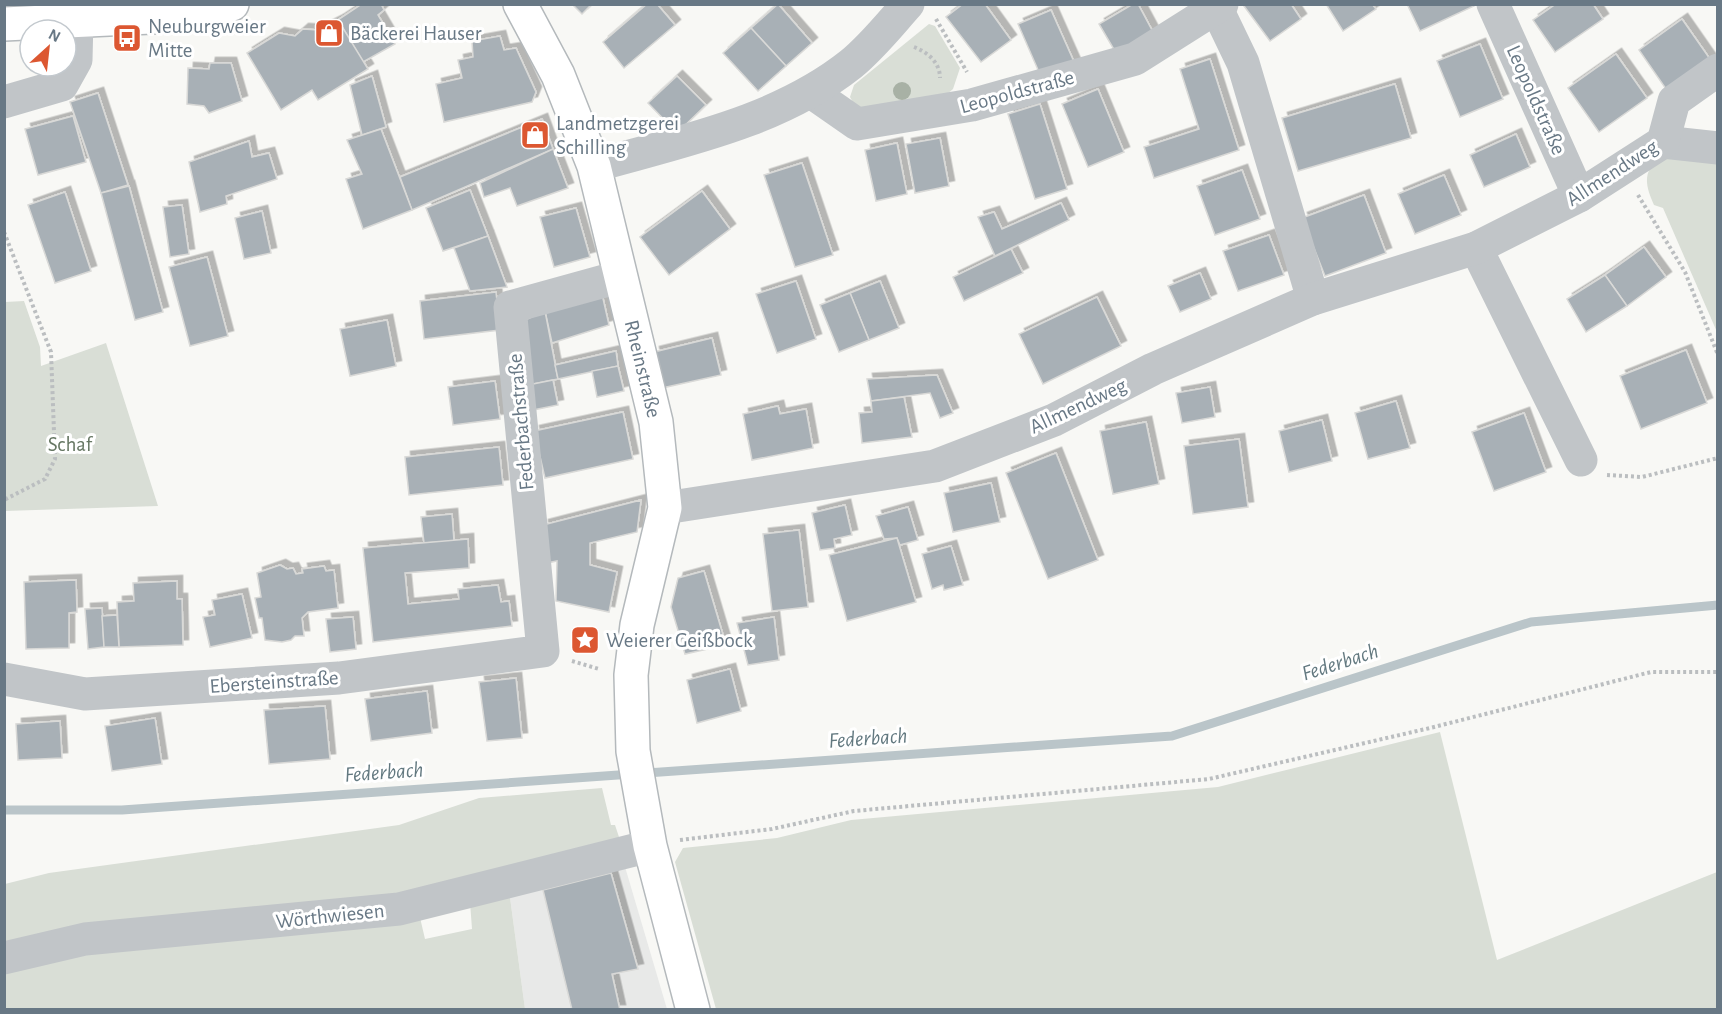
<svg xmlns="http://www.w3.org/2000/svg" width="1722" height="1014" font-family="'Alegreya Sans',sans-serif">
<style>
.built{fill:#e8e9e8}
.green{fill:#d9ded6}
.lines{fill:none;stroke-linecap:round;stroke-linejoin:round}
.stream{stroke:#bac5c9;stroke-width:9}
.building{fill:#a8b0b6;stroke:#d9d9d7;stroke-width:1.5;filter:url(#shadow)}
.major-casing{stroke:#b4b9bc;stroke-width:36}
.path{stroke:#bbbec0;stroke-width:4;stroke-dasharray:3 3;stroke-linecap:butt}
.minor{stroke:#c1c5c8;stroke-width:33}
.major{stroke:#fff;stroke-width:33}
.tree{fill:#a8b1a5}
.labels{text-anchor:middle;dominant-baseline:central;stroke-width:6;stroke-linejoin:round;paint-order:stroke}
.poi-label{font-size:21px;fill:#687885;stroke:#fff;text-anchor:start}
.street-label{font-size:21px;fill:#687885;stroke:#fff}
.park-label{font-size:21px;fill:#667763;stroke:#fff}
.water-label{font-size:22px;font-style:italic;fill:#637980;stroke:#fff}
</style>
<defs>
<filter id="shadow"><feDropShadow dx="5.5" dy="-5.5" stdDeviation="0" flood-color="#0004"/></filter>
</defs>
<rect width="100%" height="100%" fill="#f8f8f5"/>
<polygon class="built" points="623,860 667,1009 525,1009 509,890"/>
<g class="green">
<polygon points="929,24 935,26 960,68 953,89 946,95 880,114 855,106 850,97 854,85"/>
<path d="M 1661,157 L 1717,159 L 1717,332 L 1663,208 L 1654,205 C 1645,185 1642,171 1661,157 Z"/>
<polygon points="24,301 40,347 41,366 106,343 158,506 5,511 5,302"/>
<polygon points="1440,732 1497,960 1717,872 1717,1009 716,1009 675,862 683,848 777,838 851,820 1218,787"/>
<polygon points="602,788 611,825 615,825 620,840 415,896 425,939 472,929 470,902 509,890 525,1009 5,1010 5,884 49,873 399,825 479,798"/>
</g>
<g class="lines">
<polyline class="stream" points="4,810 122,810 1172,736 1531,622 1718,605"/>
</g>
<g class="building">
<polygon points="362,4 381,4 384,10 378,15 395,44 363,62 338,20"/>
<polygon points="572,4 592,4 582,14"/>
<polygon points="647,4 657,4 675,25 624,68 603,42"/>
<polygon points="778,4 812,43 786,66 751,28"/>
<polygon points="963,4 985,4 1011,40 981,62 946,17"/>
<polygon points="1133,4 1138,4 1153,32 1116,53 1099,24"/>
<polygon points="1246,4 1291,4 1301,19 1270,41 1244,6"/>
<polygon points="1326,4 1372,4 1376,9 1343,31"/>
<polygon points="1407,4 1473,4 1474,6 1420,31"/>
<polygon points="1556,4 1593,4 1603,19 1555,52 1533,20"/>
<polygon points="1051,10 1075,64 1042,79 1018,24"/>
<polygon points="1682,19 1710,59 1666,89 1639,50"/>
<polygon points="338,20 368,69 318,100 312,90 281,110 247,53 279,33 295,36 303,29 318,30"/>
<polygon points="751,28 786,66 758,91 723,53"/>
<polygon points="500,36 504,50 516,48 536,92 532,102 444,122 436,84 462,78 458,60 473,57 472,41"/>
<polygon points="1480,44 1503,99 1460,117 1437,61"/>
<polygon points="1616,54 1647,98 1599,132 1568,88"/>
<polygon points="1210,59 1239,150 1154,178 1144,147 1199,129 1180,69"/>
<polygon points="210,63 231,63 242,101 209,113 204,106 187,104 188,68 209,69"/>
<polygon points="372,76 386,127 362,135 350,85"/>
<polygon points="677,76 706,105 677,133 648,103"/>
<polygon points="1395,84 1411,138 1298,171 1282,118"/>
<polygon points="1098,89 1124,152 1088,167 1062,104"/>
<polygon points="98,93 128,185 101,193 70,102"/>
<polygon points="1040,104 1067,189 1035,199 1008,114"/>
<polygon points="73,116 86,162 38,175 25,129"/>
<polygon points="542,119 553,149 412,210 400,177"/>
<polygon points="381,129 412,210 363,229 346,179 362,174 347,140"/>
<polygon points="1516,134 1530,167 1484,187 1470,155"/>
<polygon points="940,138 949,186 915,193 906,144"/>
<polygon points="249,141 252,157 269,153 277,179 226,196 227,204 200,212 189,162"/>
<polygon points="897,143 907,194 876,201 865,150"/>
<polygon points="553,149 568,188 517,206 510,188 484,197 480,183"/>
<polygon points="802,163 833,255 795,267 764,175"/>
<polygon points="1242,170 1260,219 1215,235 1197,186"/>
<polygon points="1444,175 1461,215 1415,234 1398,194"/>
<polygon points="129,186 163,312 135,320 101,193"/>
<polygon points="470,190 488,236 443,251 426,208"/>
<polygon points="702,191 730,229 669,275 640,237"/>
<polygon points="65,192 91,271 55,283 28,205"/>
<polygon points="1364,195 1386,253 1325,276 1302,218"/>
<polygon points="1061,203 1069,220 995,256 978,217 994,212 1002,229"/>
<polygon points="182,205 189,254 170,257 163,207"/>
<polygon points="576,208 590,257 554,267 540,217"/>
<polygon points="262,211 271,253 244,259 235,218"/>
<polygon points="1269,235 1284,275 1238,291 1223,251"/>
<polygon points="488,236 507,287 470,291 454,248"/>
<polygon points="1644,247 1666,277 1627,306 1605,275"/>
<polygon points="1011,249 1023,273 964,301 953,277"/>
<polygon points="207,257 228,336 190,346 169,267"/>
<polygon points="1200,273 1211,299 1180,312 1168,286"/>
<polygon points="1605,275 1627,306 1586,332 1567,299"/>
<polygon points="796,281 816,339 777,353 756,294"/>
<polygon points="880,281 899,328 869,340 850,293"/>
<polygon points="496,292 500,330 424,339 420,301"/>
<polygon points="850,293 869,340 839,352 820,305"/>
<polygon points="602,294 609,325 552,343 545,311"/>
<polygon points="1097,297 1121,346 1043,384 1019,334"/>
<polygon points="545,311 558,379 528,385 525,320"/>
<polygon points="387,320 396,366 350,376 340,329"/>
<polygon points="712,338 721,375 662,388 654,352"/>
<polygon points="1686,350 1707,403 1641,429 1620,376"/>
<polygon points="616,351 618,366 558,379 555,365"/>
<polygon points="618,366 624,391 597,397 592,371"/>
<polygon points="937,375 953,413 940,418 930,393 871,401 867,379"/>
<polygon points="553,380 558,405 533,410 528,385"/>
<polygon points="495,381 500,419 453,425 448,387"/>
<polygon points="1210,387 1215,417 1182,423 1176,393"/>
<polygon points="904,397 912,437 862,443 859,413 872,412 871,401"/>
<polygon points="1396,401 1410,448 1368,459 1355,413"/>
<polygon points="778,406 780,414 806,409 813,448 752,460 743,414"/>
<polygon points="623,412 633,459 545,478 534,431"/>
<polygon points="1524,413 1546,472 1494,491 1472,432"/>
<polygon points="1322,420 1332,461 1289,472 1279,431"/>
<polygon points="1146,422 1159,484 1113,494 1100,431"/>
<polygon points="1239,439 1248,507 1193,514 1184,446"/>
<polygon points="499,447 503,485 409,495 405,457"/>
<polygon points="1056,453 1098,560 1048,579 1006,473"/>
<polygon points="991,483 1000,522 953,532 944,493"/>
<polygon points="641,500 637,532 590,543 590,565 617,572 609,612 556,601 557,561 547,563 543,525"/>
<polygon points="845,505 852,535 834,539 835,548 820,550 812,513"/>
<polygon points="908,507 918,540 900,545 897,538 884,539 876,516"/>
<polygon points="452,514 454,541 424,543 421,517"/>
<polygon points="799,530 808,607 772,611 763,534"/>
<polygon points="897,538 916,602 847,621 829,555"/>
<polygon points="468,539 469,568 405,573 408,604 459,599 458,589 498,585 501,602 509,601 512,626 373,642 363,548"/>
<polygon points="951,546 963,585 944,590 943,585 932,589 922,554"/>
<polygon points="280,565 287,569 293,568 296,574 303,573 302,569 324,566 326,571 334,570 338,608 308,612 302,618 304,636 295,636 291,640 282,642 265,640 262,618 259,618 255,598 261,597 257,573"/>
<polygon points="704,571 726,645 685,654 671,607 678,578"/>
<polygon points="76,580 77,612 69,613 69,648 26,649 24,582"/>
<polygon points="177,581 177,599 182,599 183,645 119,647 117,602 134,601 133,583"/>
<polygon points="242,594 252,638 210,647 203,617 215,615 212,600"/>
<polygon points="102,608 104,647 88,649 85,609"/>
<polygon points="117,615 119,647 104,647 102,616"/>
<polygon points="353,617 356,649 330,652 326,619"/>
<polygon points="774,617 779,660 748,665 737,623"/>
<polygon points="730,669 741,711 697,723 687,680"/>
<polygon points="516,678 522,738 487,741 479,682"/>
<polygon points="427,691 432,733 371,741 365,699"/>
<polygon points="325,706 330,759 269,764 264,710"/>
<polygon points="155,718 162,764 112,771 105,726"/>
<polygon points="60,721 62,758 18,760 16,724"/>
<polygon points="611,873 638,969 612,974 620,1010 572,1010 543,890"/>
</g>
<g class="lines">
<g class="major-casing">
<g id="major">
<path id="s1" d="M 520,4 L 558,75 L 594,166 L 656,422 L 665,508 L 637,625 L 631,675 L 633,751 L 650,846 L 693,1010"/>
<polyline points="4,24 172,16 232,4"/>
</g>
</g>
<g class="path">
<polyline points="936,19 967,72"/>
<path d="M 914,47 C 927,52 940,62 940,78"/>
<polyline points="1638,195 1685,272 1718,355"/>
<polyline points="4,232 51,352 55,459 45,479 4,500"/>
<polyline points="1607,475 1642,477 1718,458"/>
<polyline points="572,661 599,669"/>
<polyline points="680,840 772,829 854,811 1209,779 1430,728 1651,672 1718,672"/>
</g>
<g class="minor">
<polyline points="1493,4 1579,196"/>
<polyline points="1217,9 1243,63 1313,299"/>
<polyline points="811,92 857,124 972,105 1135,59 1222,4"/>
<polyline points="4,102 62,85 76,60 77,19"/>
<polyline points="1663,142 1718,148"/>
<path d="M 594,166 C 682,141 778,122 851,64 C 872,47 890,24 908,4"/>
<polyline points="1476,248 1581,460"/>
<polyline points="665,508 935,466 1054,420 1153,369 1313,299 1476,248 1579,196 1663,142 1674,101 1718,70"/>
<polyline points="4,679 85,694 339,678 543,651 510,307 619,277"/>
<polyline points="4,958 85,939 399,909 650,846"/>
</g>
<use href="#major" class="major"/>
</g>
<circle class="tree" cx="902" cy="91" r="9"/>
<defs>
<g id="shop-square" transform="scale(1.5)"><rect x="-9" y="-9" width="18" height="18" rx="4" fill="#dc5731" stroke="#fff"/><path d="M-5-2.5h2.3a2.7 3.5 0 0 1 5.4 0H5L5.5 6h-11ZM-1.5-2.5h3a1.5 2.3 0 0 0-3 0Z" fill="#fff"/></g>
<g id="bus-square" transform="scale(1.5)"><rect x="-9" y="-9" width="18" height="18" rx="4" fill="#dc5731" stroke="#fff"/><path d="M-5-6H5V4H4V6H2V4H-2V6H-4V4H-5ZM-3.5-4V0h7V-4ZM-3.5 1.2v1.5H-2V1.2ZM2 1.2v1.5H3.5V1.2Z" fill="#fff"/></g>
<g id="sight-square" transform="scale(1.5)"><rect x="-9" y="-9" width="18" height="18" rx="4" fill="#dc5731" stroke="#fff"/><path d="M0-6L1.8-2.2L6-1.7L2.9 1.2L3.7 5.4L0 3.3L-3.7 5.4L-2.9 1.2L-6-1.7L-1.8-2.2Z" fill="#fff"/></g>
</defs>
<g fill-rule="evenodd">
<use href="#shop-square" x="329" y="33"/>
<use href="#bus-square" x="127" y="38"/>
<use href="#shop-square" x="535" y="135"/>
<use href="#sight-square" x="585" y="640"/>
</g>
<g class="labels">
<g class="poi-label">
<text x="148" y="26">Neuburgweier<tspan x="148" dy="24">Mitte</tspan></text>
<text x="350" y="33">Bäckerei Hauser</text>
<text x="556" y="123">Landmetzgerei<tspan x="556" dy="24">Schilling</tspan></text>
<text x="606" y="640">Weierer Geißbock</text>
</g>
<g class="street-label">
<text transform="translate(1017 92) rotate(-15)">Leopoldstraße</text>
<text transform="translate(1536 100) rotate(66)">Leopoldstraße</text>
<text transform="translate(1612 173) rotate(-33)">Allmendweg</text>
<text stroke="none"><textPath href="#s1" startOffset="387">Rheinstraße</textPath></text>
<text transform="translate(1078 406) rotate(-25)">Allmendweg</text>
<text transform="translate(521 422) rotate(-95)">Federbachstraße</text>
<text transform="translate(274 682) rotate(-4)">Ebersteinstraße</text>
<text transform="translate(330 916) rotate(-6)">Wörthwiesen</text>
</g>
<g class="park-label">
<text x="70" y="444">Schaf</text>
</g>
<g class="water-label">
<text transform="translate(1340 662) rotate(-18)">Federbach</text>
<text transform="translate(868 738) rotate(-4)">Federbach</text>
<text transform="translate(384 772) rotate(-4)">Federbach</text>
</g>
</g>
<rect width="1722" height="1014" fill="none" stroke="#687885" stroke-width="12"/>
<g transform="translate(48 48) rotate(27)"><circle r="28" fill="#ffffff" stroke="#c3c9ce" stroke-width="1.5"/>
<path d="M0-4.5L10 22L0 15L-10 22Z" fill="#dc5731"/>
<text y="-9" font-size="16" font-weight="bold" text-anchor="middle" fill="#687885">N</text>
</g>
</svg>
